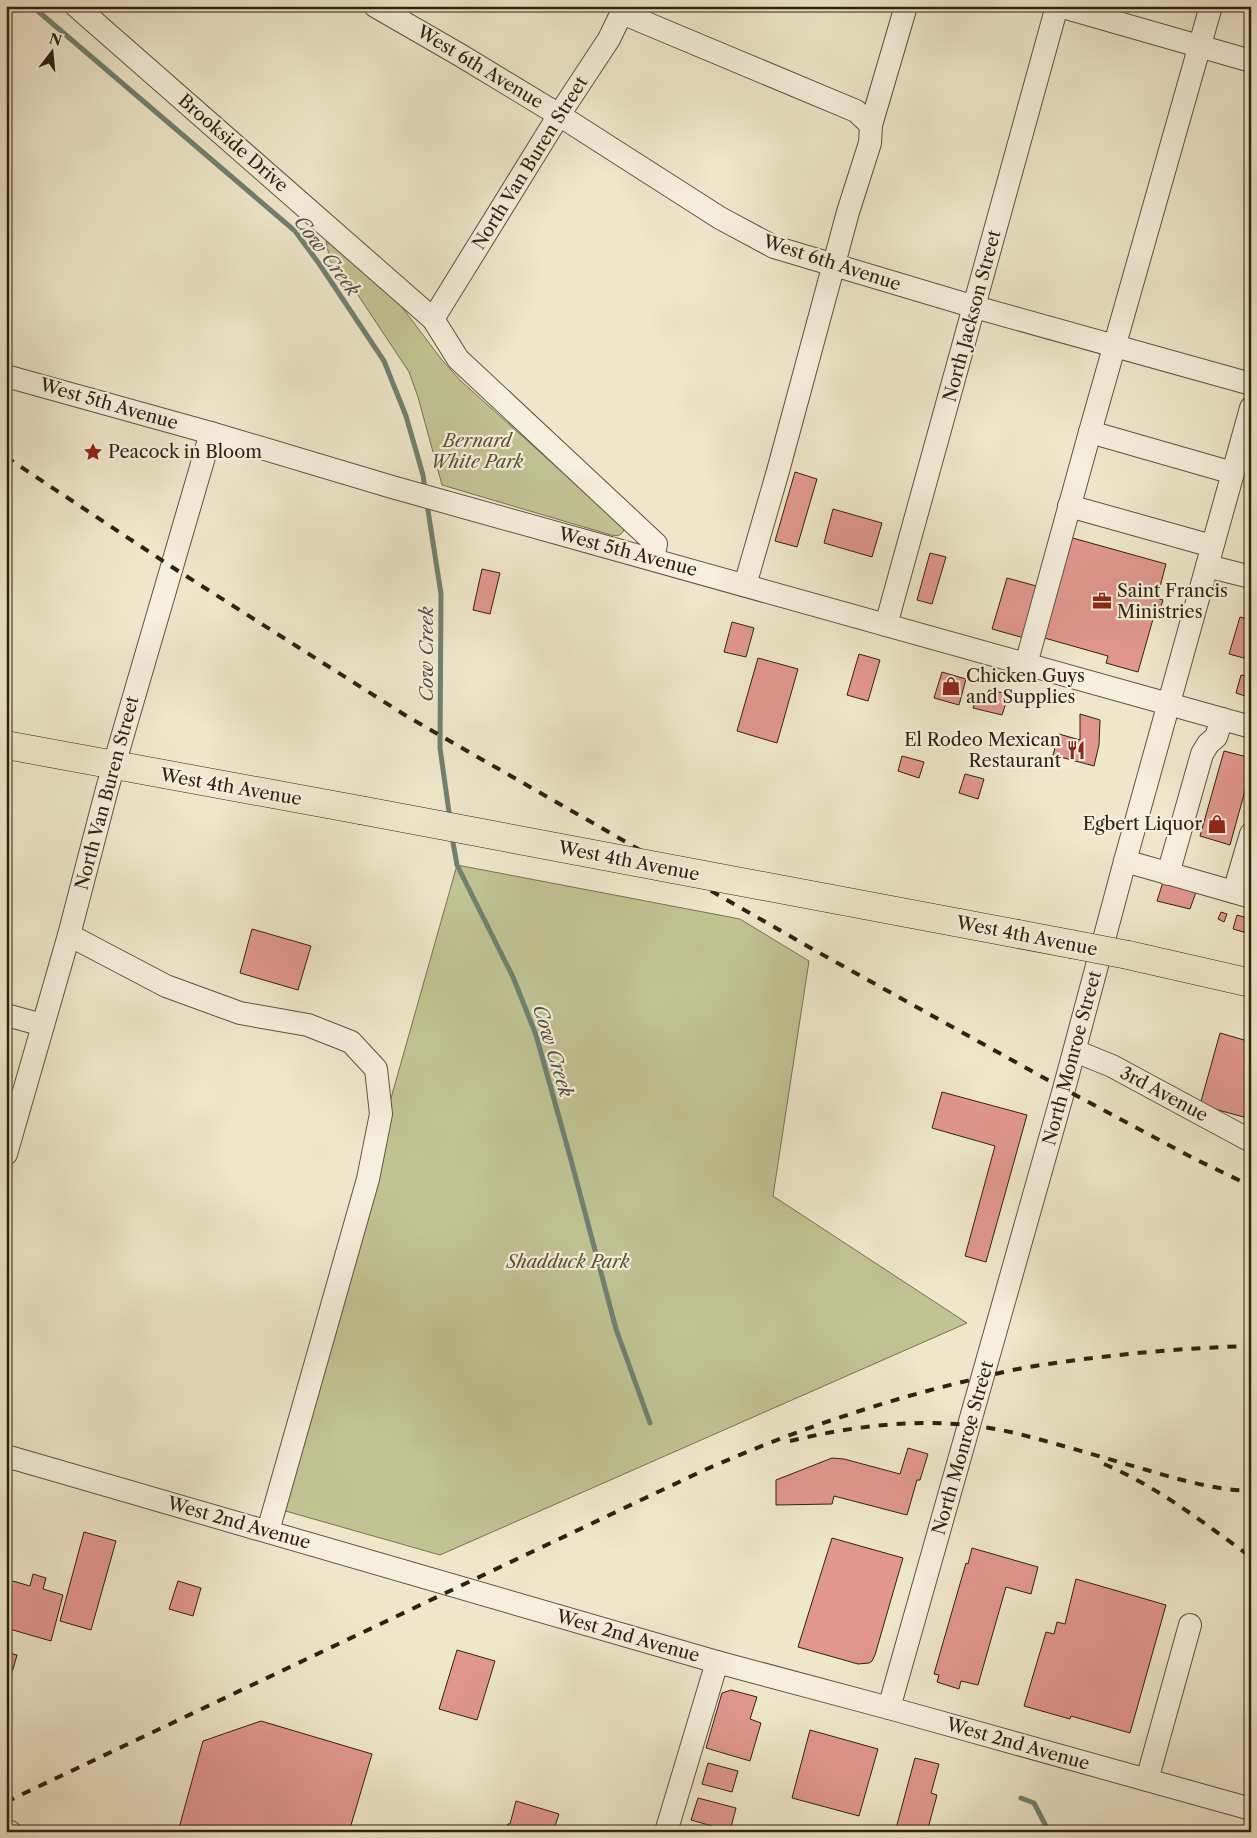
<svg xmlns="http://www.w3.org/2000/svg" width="1257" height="1838" font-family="'Libre Caslon Text',serif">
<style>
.green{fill:#c0c392;stroke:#787251}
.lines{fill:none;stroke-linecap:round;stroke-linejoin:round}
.stream{stroke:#708171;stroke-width:5}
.building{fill:#e19790;stroke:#2f2110}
.minor-casing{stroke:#5f523f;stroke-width:24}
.major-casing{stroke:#2f2110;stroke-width:29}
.minor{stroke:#f5efdd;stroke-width:22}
.major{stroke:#efe7cb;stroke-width:28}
.rail{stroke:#2f2110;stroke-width:4;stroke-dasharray:9 9;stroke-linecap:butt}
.major-bridge-casing{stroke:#2f2110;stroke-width:29;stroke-linecap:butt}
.major-bridge{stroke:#efe7cb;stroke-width:28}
.labels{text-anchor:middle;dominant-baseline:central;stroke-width:4.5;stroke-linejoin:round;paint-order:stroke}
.street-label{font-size:18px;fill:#2f2110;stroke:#f5efdd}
.park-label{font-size:18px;font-style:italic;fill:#5a5237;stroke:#f5efdd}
.poi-label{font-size:18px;fill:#2f2110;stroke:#f5efdd;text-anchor:start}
.water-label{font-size:19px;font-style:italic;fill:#4f5140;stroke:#f5efdd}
</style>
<rect width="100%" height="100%" fill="#efe7cb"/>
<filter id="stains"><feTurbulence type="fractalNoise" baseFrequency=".004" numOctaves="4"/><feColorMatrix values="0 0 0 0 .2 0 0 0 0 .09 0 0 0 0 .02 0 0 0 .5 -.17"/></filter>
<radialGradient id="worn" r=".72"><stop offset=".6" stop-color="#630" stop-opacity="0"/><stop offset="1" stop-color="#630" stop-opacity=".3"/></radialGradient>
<g class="green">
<path d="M 326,241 L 392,294 L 442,360 L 461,381 L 622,526 L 624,530 C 620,537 617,536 611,535 L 442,485 L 418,397 L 409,372 L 348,280 L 330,261 Z"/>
<polygon points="457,865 740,919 809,961 773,1196 967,1323 440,1555 275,1508"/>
</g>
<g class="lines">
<g class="stream">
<polyline points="32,6 295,231 320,265 384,361 406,416 423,475 425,490"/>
<polyline points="427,504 441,594 440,748 450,819"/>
<polyline points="452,837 457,865 513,977 536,1035 571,1160 616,1329 650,1423"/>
<polyline points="1021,1798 1034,1803 1049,1832"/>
</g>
</g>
<g class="building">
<polygon points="795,472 817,479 797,547 775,541"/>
<polygon points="833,509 882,523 872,557 824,543"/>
<polygon points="1069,537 1166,564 1157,598 1163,600 1159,613 1155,612 1138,672 1106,663 1108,656 1041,637"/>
<polygon points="930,553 946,557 932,604 917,600"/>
<polygon points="482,569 500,573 490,614 473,610"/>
<polygon points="1007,578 1040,587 1024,638 992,629"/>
<polygon points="1240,617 1251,620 1251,660 1229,654"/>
<polygon points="732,622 754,628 746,657 724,652"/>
<polygon points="859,654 880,660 868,701 847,695"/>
<polygon points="758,658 798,669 777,743 737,731"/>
<polygon points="942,672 966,679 959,705 934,698"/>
<polygon points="1241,675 1251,677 1251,698 1236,693"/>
<polygon points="989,690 1009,694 1002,715 973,708 978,692 987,695"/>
<polygon points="1080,714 1100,720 1099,745 1094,766 1053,755 1059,734 1080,740"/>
<polygon points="1224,751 1251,758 1251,769 1230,845 1200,836"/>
<polygon points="902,756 924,762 919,778 898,771"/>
<polygon points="965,774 984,779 978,799 959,793"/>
<polygon points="1163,882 1196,892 1190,909 1157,901"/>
<polygon points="1221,912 1227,914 1224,922 1218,919"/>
<polygon points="1237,915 1251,919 1247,933 1233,929"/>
<polygon points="252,929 311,946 298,990 240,973"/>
<polygon points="1220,1033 1251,1042 1251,1119 1200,1105"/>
<polygon points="942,1092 1027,1115 986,1262 965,1256 995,1146 932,1128"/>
<polygon points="908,1448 928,1454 920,1480 917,1480 907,1515 834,1496 832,1504 776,1505 776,1480 832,1458 844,1459 900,1474"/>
<polygon points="84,1532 116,1541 91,1630 60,1621"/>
<polygon points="832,1538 903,1558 875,1655 872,1661 869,1663 858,1664 798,1647"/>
<polygon points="972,1548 1038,1567 1031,1594 1006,1587 978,1685 961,1681 959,1689 937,1682 939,1675 934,1674 966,1563 968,1564"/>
<polygon points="33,1574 46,1578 43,1589 63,1595 51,1641 6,1628 6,1579 30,1586"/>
<polygon points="1076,1579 1166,1605 1130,1733 1071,1716 1070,1719 1024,1706 1046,1632 1054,1634 1057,1622 1065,1624"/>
<polygon points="178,1581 201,1588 193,1616 169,1609"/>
<polygon points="457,1650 495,1661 477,1720 439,1709"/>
<polygon points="6,1652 17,1655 10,1680 6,1679"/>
<polygon points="731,1690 757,1697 750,1719 761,1723 750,1761 706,1748 722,1693"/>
<polygon points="261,1721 372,1754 349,1832 192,1832 179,1828 203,1741"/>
<polygon points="810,1730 878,1749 859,1816 792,1798"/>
<polygon points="915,1758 939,1764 931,1793 937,1795 927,1832 895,1832"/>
<polygon points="708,1763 738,1771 732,1792 702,1784"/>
<polygon points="698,1798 736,1808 730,1831 691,1820"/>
<polygon points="516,1801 559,1814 553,1832 505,1832 508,1824 510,1824"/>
</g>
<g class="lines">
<g class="minor-casing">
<g id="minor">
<polyline points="76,6 433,319 458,359 656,544 653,559"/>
<polyline points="375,6 460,55 559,115 720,218 774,247 975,307 1251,384"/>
<polyline points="1059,6 1251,61"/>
<polyline points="622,13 856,111 871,125 870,143 848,212 778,471 745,585"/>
<polyline points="871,125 906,6"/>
<polyline points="433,319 559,115 609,39 625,6"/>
<polyline points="6,376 211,433 392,487 1251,727"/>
<polyline points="1090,432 1233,473"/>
<polyline points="1069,506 1212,546"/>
<polyline points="1207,566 1251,577"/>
<polyline points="886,625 1057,6"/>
<polyline points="1026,664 1090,432 1211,6"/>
<polyline points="1125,861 1251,897"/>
<polyline points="1168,874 1202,754 1208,744 1216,737 1222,719"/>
<polyline points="1234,892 1251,834"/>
<polyline points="69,935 166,986 240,1013 308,1025 351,1042 376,1069 381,1114 368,1179 268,1531"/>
<polyline points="6,1015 43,1025"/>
<polyline points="1075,1051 1112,1066 1251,1141"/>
<polyline points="6,1154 69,935 107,789 211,433"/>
<polyline points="6,1456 717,1662 889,1708 1251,1809"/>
<polyline points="889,1708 1064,1089 1125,861 1251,408"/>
<polyline points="1147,1780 1190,1625"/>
<polyline points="6,1831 10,1832"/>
<polyline points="666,1832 717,1662"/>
</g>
</g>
<g class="major-casing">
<g id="major">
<polyline points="6,745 360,810"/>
<polyline points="1018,934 1071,944"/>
<polyline points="1128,955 1251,983"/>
</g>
</g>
<use href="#minor" class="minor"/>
<use href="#major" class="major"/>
<g class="rail">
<polyline points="6,457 172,567 408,717 816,951 1064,1089 1195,1159 1251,1186"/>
<path d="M 790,1441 C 865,1423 943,1415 1019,1434 C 1062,1445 1104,1458 1147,1470 C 1180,1480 1216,1490 1251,1491"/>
<path d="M 1104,1464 C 1158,1487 1204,1523 1251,1557"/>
<path d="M 6,1802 L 700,1472 C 783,1435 869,1405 958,1383 C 983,1377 1009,1370 1035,1366 C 1106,1355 1179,1348 1251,1346"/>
</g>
<g class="major-bridge-casing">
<g id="major-bridge">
<polyline points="360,810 1018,934"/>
<polyline points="1071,944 1128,955"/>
</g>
</g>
<use href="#major-bridge" class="major-bridge"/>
</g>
<defs>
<g id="sight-bare" transform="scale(1.5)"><path d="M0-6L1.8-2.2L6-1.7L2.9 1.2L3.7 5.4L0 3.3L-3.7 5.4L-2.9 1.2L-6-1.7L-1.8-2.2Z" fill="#8f2418" stroke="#f5efdd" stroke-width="2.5" paint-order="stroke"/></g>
<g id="office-bare" transform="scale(1.5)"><path d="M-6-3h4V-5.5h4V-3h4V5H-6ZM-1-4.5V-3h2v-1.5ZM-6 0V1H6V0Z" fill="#8f2418" stroke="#f5efdd" stroke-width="2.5" paint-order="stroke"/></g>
<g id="shop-bare" transform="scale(1.5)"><path d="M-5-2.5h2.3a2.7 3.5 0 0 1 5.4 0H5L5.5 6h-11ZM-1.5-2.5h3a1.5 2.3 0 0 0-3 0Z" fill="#8f2418" stroke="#f5efdd" stroke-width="2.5" paint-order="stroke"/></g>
<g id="restaurant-bare" transform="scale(1.5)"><path d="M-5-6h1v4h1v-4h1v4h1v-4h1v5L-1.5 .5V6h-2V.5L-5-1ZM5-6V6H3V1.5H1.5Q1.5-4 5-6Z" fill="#8f2418" stroke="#f5efdd" stroke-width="2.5" paint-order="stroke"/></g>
</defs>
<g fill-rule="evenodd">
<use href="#sight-bare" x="93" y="452"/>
<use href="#office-bare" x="1102" y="601"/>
<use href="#shop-bare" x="951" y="686"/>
<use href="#restaurant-bare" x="1076" y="750"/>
<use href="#shop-bare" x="1217" y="824"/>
</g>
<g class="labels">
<g class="street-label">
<text transform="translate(480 67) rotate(31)">West 6th Avenue</text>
<text transform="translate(233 143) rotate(41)">Brookside Drive</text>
<text transform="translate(530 163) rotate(-58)">North Van Buren Street</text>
<text transform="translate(832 263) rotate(18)">West 6th Avenue</text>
<text transform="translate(972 316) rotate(-75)">North Jackson Street</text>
<text transform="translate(109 404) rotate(16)">West 5th Avenue</text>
<text transform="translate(628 552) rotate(15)">West 5th Avenue</text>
<text transform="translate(231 787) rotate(10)">West 4th Avenue</text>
<text transform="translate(107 793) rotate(-75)">North Van Buren Street</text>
<text transform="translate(629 861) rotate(11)">West 4th Avenue</text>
<text transform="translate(1027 936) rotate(11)">West 4th Avenue</text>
<text transform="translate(1072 1058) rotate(-75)">North Monroe Street</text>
<text transform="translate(1164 1094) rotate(28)">3rd Avenue</text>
<text transform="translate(963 1448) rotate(-74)">North Monroe Street</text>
<text transform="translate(239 1523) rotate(16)">West 2nd Avenue</text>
<text transform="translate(628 1636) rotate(16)">West 2nd Avenue</text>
<text transform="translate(1018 1744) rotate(16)">West 2nd Avenue</text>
</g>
<g class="park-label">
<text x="477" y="441">Bernard<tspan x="477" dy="21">White Park</tspan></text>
<text x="568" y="1262">Shadduck Park</text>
</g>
<g class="poi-label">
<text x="108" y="452">Peacock in Bloom</text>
<text x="1117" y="591">Saint Francis<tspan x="1117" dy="21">Ministries</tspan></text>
<text x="966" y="676">Chicken Guys<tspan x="966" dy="21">and Supplies</tspan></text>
<text x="1061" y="740" text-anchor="end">El Rodeo Mexican<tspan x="1061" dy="21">Restaurant</tspan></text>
<text x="1202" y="824" text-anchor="end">Egbert Liquor</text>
</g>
<g class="water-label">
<text transform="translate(327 256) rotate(53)">Cow Creek</text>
<text transform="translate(426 654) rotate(-90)">Cow Creek</text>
<text transform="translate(553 1051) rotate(73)">Cow Creek</text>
</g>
</g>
<rect width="1257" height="1838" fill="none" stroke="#efe7cb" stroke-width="25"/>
<rect x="8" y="8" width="1242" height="1823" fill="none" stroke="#2f2110" stroke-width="2.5"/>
<rect x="12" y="12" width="1232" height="1813" fill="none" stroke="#2f2110"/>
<g transform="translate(52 52) rotate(16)" stroke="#f5efdd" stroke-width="4" paint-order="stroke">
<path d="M0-4L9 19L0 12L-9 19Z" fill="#2f2110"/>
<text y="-8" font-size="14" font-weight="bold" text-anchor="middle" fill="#2f2110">N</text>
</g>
<rect width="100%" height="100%" filter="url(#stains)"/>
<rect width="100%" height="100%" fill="url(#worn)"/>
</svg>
